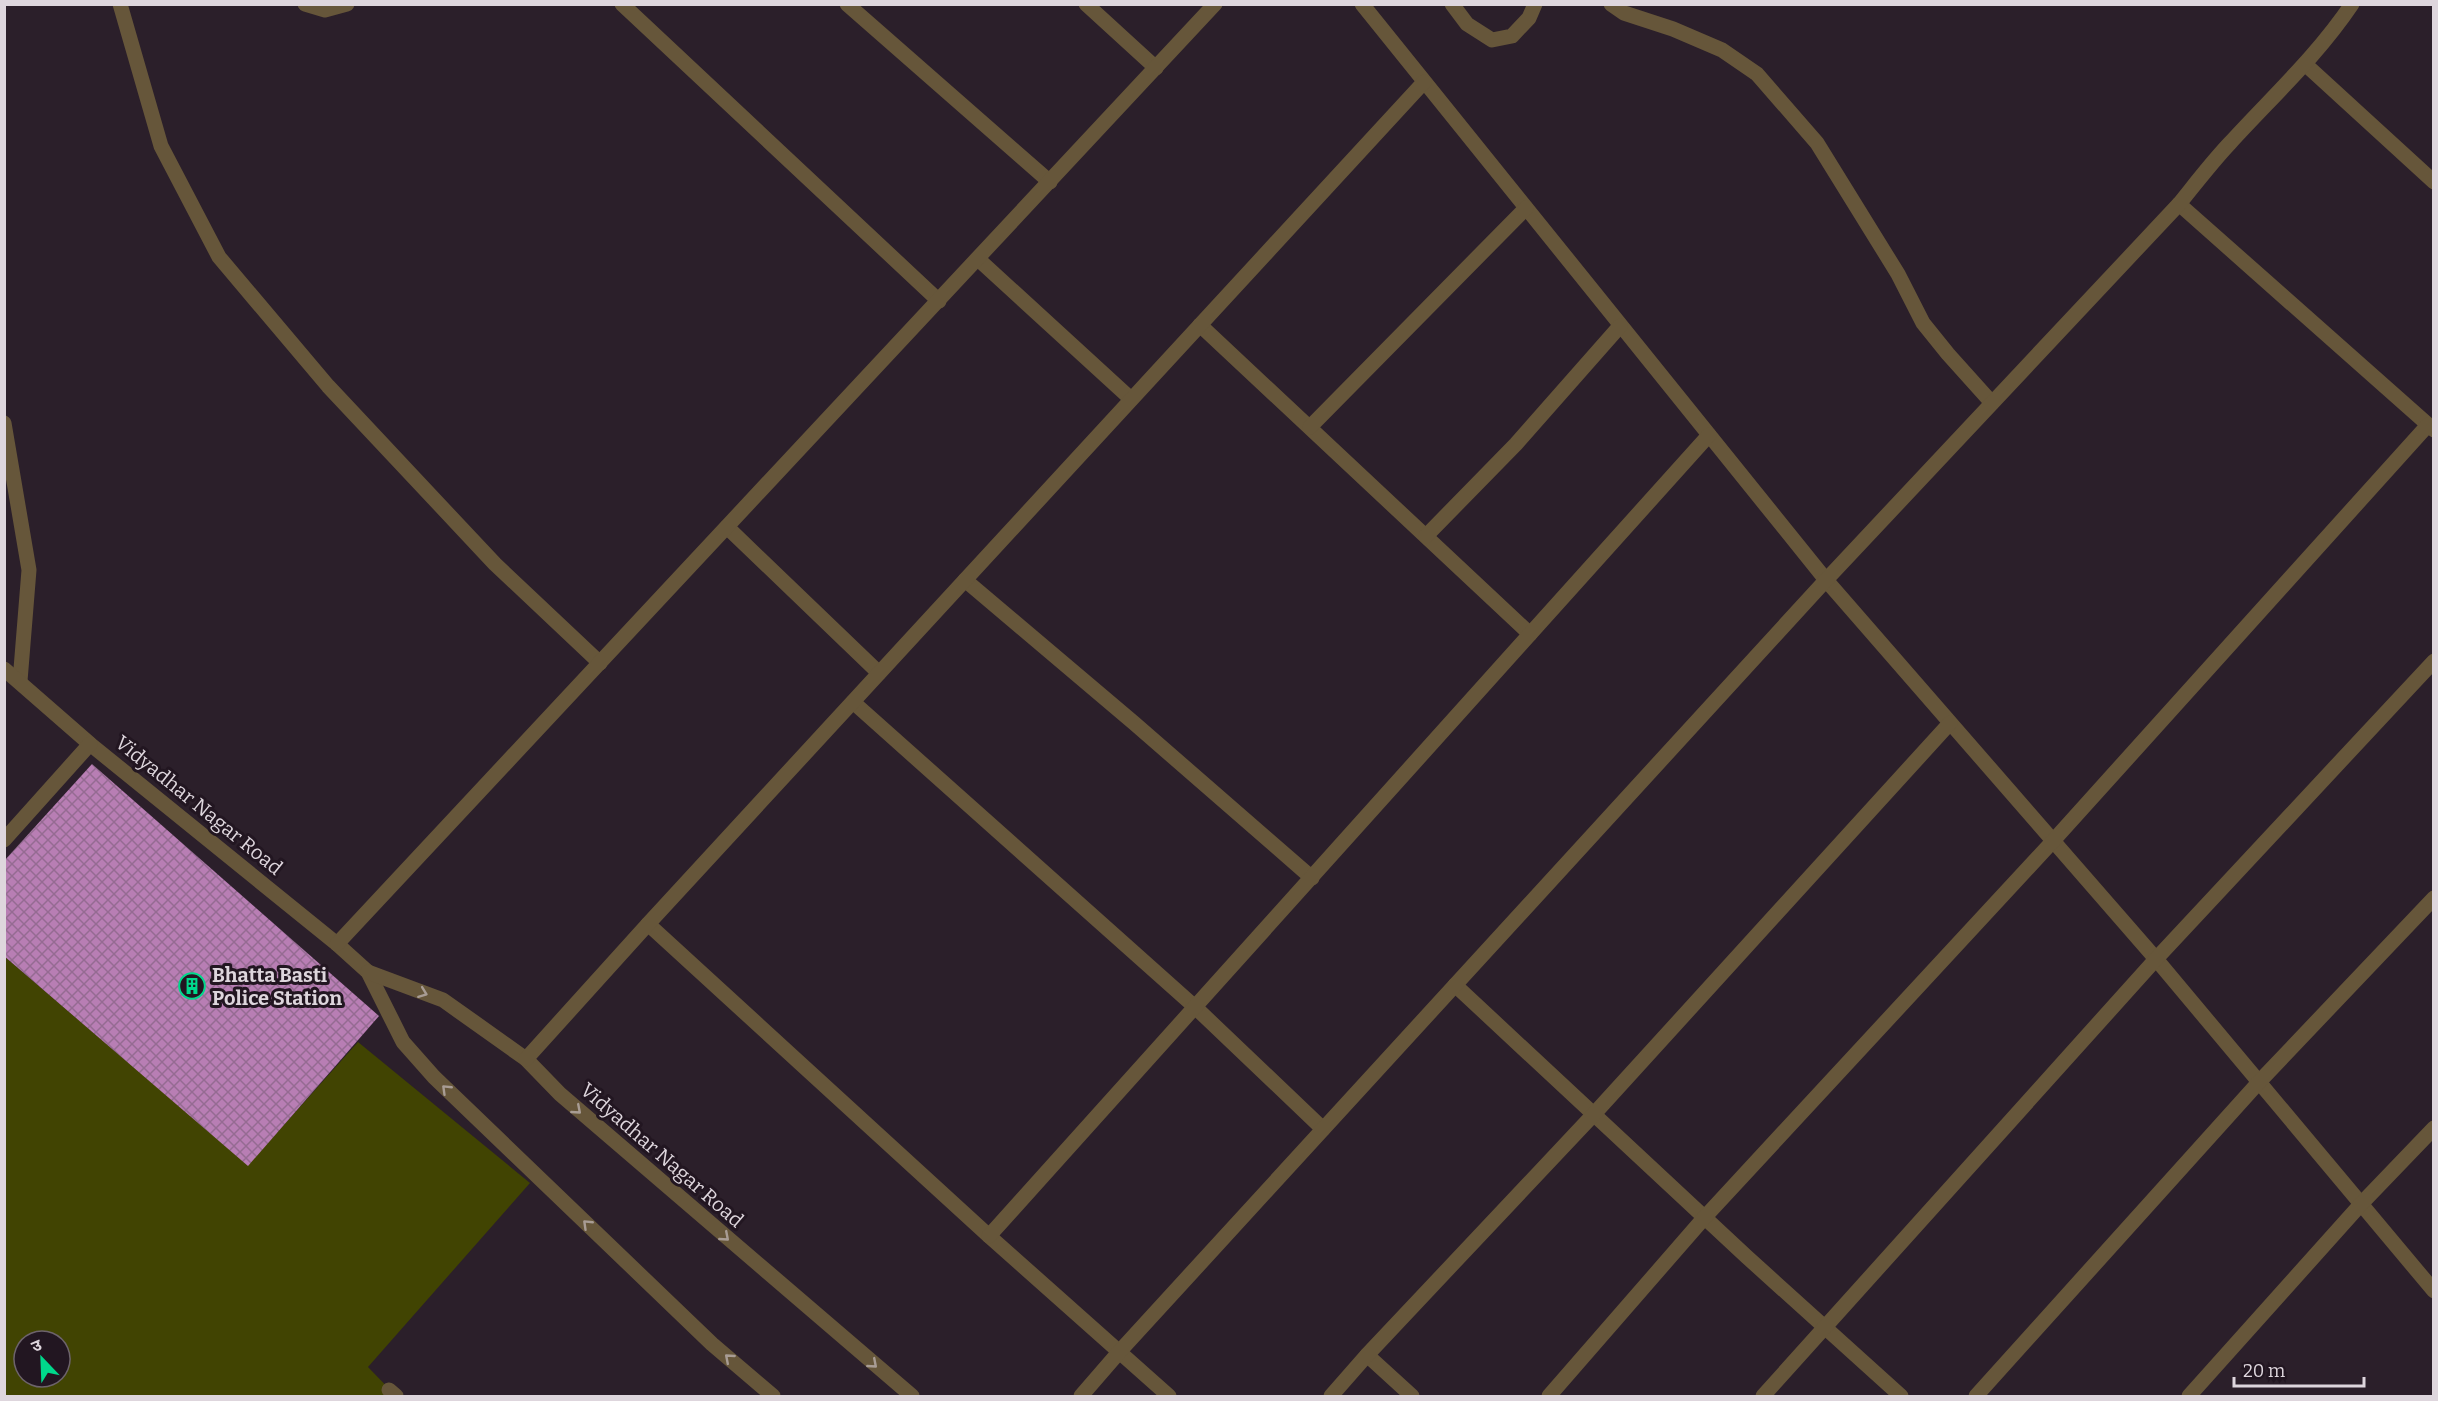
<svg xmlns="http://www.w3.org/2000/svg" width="2438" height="1401" font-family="Bitter,'Noto Sans Devanagari',serif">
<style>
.park{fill:#414402;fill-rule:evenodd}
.building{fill:url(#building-cross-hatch)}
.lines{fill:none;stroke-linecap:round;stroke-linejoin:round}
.minor{stroke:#66563a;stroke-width:15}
.oneway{stroke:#a89c94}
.labels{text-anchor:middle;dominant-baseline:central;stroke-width:6;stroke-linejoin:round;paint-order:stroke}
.street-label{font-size:20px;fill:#ded6dd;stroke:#221621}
.poi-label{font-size:20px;font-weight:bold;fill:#ded6dd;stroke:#221621;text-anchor:start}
</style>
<defs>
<pattern id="building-cross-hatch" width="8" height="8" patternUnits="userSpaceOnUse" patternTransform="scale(1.5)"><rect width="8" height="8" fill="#b87eb4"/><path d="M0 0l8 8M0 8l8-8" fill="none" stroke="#956b92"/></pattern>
</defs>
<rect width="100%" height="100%" fill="#2b1f2a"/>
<path class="park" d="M 4,956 L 248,1165 L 358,1042 L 530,1183 L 368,1367 L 396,1396 L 5,1396 ZM 24,1341 L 60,1341 L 60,1377 L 24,1377 Z"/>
<polygon class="building" points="92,764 379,1016 248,1166 4,956 4,861"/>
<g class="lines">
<g class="minor">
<polyline points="120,4 161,146 219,257 328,386 495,564 600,663"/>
<polyline points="305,4 325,10 347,4"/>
<polyline points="622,4 939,301"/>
<polyline points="847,4 1050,182"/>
<polyline points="1086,4 1156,68"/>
<polyline points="1362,4 1826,580 2156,959 2434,1291"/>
<polyline points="1452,4 1467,24 1492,40 1512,36 1529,18 1535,4"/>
<polyline points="1611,4 1624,13 1673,29 1722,50 1757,74 1817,143 1898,274 1923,323 1948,354 1992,403"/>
<polyline points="2305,64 2434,182"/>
<polyline points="2179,204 2434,430"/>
<polyline points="978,259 1131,399"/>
<polyline points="1200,325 1530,634"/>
<polyline points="4,423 29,570 20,681"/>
<polyline points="1310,427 1526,208"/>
<polyline points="727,527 879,673"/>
<polyline points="1426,536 1516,444 1620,326"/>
<polyline points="965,580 1134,723 1312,878"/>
<polyline points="4,669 90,744 337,944 368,972 403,1042 434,1077 712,1344 773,1396"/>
<polyline points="853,702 1195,1007 1323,1129"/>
<polyline points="4,840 90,744"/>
<polyline points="648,924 989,1236 1169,1396"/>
<polyline points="337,944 1215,4"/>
<polyline points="368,972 443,1000 526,1059 560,1094 912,1396"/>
<polyline points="1455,985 1747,1257 1901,1396"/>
<polyline points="526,1059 648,924 1424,82"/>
<polyline points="989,1236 1709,435"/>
<polyline points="1367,1355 1412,1396"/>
<polyline points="389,1390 396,1396"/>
<path d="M 1081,1396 L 1120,1351 L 1826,580 L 2179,204 C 2196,183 2212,162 2230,143 C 2272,97 2317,56 2352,4"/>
<polyline points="1331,1396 1367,1355 1594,1114 1950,723"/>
<polyline points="1549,1396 1704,1218 2053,841 2428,425"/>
<polyline points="1763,1396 2156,959 2434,661"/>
<polyline points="1976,1396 2259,1082 2434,898"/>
<polyline points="2189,1396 2361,1204 2434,1128"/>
</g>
</g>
<defs><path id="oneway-chevron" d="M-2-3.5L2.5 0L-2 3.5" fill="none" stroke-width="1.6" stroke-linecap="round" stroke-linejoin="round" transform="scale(1.5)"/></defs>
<g class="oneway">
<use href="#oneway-chevron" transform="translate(423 993) rotate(21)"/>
<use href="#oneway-chevron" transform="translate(446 1089) rotate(-136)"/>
<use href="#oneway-chevron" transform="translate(577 1110) rotate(41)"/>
<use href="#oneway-chevron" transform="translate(587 1224) rotate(-136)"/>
<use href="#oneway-chevron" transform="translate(725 1237) rotate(41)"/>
<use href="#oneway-chevron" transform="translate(729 1358) rotate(-139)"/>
<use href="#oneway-chevron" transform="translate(873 1364) rotate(41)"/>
</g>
<defs>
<g id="building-ring" transform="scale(1.35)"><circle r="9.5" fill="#221621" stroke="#00d98c" stroke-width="1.5"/><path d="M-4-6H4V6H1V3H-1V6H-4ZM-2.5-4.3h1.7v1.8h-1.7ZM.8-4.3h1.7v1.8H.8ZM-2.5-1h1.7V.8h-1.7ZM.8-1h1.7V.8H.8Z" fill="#00d98c"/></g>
</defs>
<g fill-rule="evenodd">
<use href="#building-ring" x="192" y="986"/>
</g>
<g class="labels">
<g class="street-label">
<text transform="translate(199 805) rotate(39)">Vidyadhar Nagar Road</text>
<text transform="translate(662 1155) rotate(41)">Vidyadhar Nagar Road</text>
</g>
<g class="poi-label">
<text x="212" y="975">Bhatta Basti<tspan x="212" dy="23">Police Station</tspan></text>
</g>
</g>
<rect width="2438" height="1401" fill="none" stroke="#ded6dd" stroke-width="12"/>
<g transform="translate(42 1359) rotate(337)"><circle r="28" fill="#221621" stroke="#6d636c" stroke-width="1.5"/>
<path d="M0-4.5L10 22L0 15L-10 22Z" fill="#00d98c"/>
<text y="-9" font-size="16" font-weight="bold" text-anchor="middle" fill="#ded6dd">उ</text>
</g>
<path d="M2234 1377v9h130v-9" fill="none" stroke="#ded6dd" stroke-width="3"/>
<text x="2243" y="1377" font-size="18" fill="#ded6dd" stroke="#221621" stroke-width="4.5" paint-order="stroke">20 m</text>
</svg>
